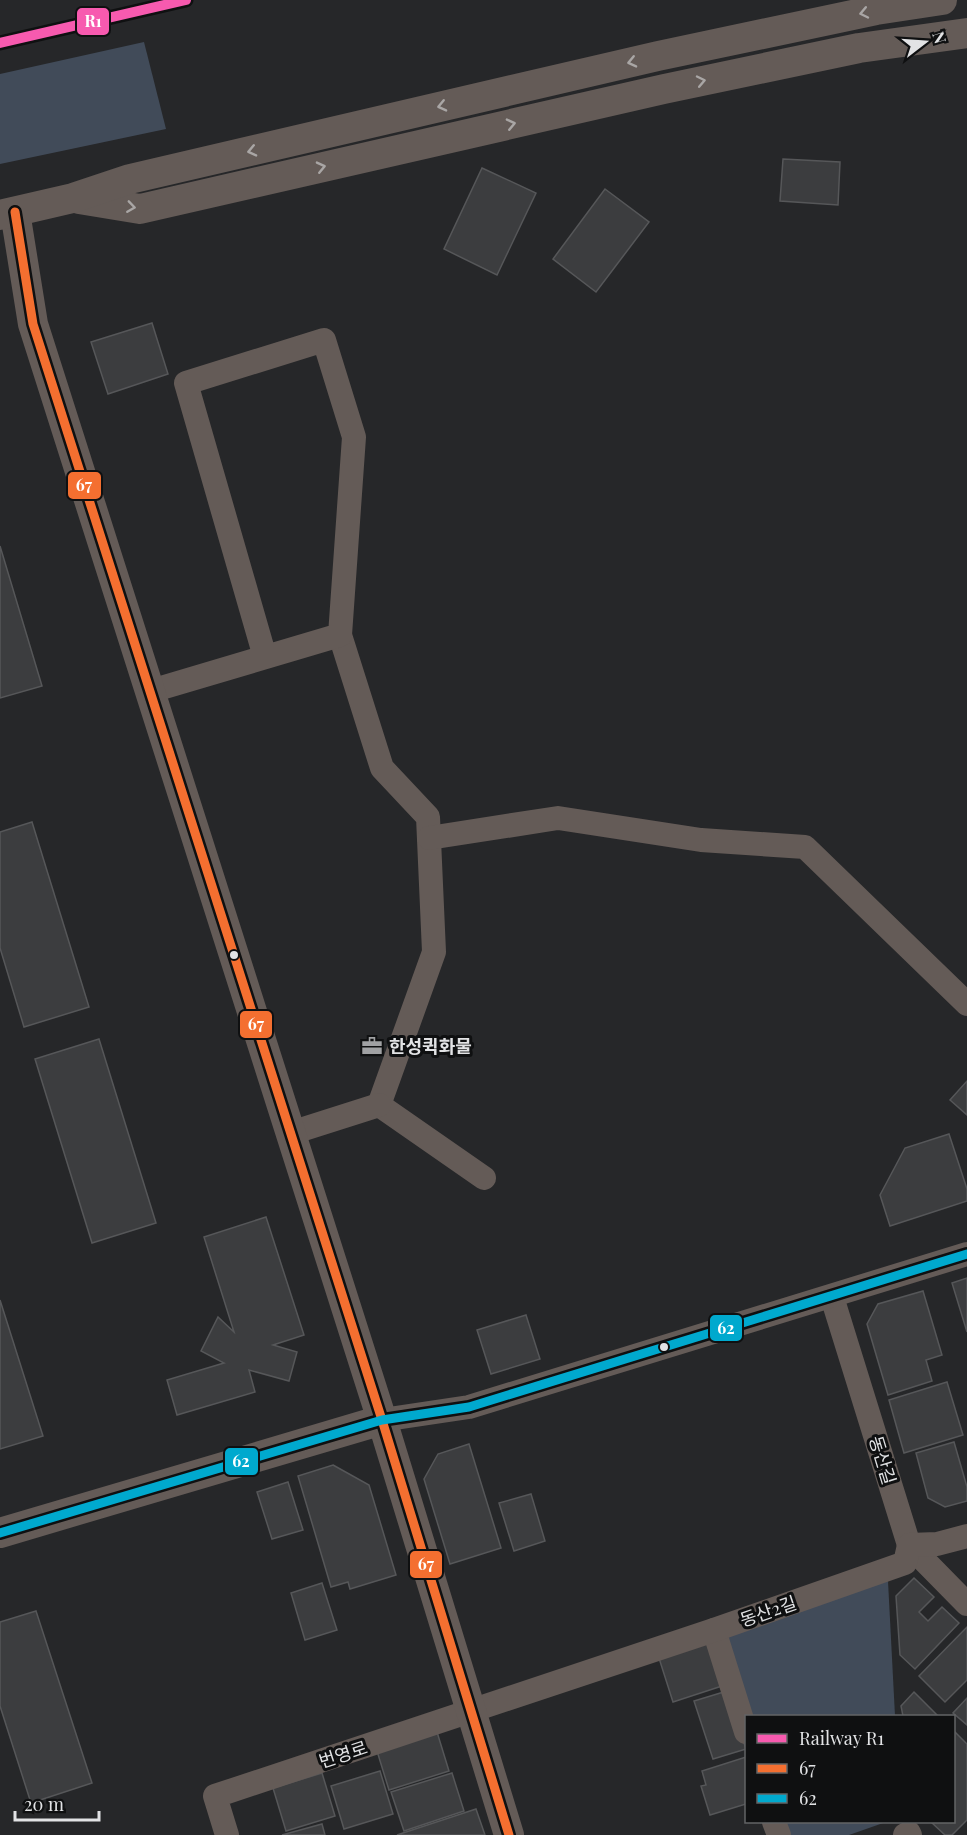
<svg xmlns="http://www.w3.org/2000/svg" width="967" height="1835" font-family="'Playfair Display','Noto Sans KR',serif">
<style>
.green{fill:#414b59}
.building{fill:#3c3d3f;stroke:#565759;stroke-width:1.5}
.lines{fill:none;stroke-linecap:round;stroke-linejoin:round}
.minor{stroke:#645b57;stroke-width:24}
.tertiary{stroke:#645b57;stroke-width:30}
.bus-1-casing{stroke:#0f1011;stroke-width:14}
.bus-2-casing{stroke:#0f1011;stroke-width:14}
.bus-1{stroke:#f46f30;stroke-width:9}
.bus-2{stroke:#00a9ce;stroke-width:9}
.rail-1-casing{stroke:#0f1011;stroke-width:15}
.rail-1{stroke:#f75aaf;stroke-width:10}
.oneway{stroke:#a9a6a5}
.bus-dot{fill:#e2e3e5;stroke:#0f1011;stroke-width:2}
.labels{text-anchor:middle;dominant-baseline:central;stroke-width:6;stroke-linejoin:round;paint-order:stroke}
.poi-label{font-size:18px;font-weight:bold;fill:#e2e3e5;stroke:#0f1011;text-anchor:start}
.street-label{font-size:18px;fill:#e2e3e5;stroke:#0f1011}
.line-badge{stroke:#0f1011;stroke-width:2}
.badge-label{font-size:16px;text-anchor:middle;font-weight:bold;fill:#fff}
</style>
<rect width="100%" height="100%" fill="#262729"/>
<g class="green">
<polygon points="144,42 166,129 0,164 0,74"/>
<polygon points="888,1581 895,1716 751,1716 726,1634"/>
<polygon points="784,1822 886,1822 849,1835 789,1835"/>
</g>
<g class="building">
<polygon points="783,159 840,162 838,205 780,201"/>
<polygon points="482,168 536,193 497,275 444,249"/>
<polygon points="605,189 649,222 596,292 553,259"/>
<polygon points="152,323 168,374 108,394 91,342"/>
<polygon points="0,546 42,686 0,698"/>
<polygon points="32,822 89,1007 24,1027 0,948 0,832"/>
<polygon points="99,1039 156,1223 92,1243 35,1059"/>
<polygon points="967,1081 967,1115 950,1100"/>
<polygon points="949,1134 967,1189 967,1201 890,1226 880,1195 905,1148"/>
<polygon points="266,1217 304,1335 273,1345 297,1352 289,1381 249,1370 255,1392 177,1415 167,1380 224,1363 201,1351 218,1317 234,1332 204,1237"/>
<polygon points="967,1278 967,1332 952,1283"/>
<polygon points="923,1291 942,1355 926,1360 932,1381 888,1395 867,1324 878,1304"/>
<polygon points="0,1300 43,1436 0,1449"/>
<polygon points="526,1315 540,1359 491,1374 477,1330"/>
<polygon points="947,1382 963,1435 904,1453 889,1400"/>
<polygon points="954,1442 967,1487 967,1501 945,1507 928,1498 916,1453"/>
<polygon points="469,1444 501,1548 450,1564 424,1479 438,1454"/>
<polygon points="333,1465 369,1485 396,1575 350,1589 348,1582 331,1587 298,1476"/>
<polygon points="288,1482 303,1530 272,1539 257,1492"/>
<polygon points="531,1494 545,1541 514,1551 499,1503"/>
<polygon points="914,1578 934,1597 919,1612 928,1621 942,1607 959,1623 915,1669 900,1655 896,1596"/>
<polygon points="322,1583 337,1630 305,1640 291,1593"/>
<polygon points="36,1611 92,1783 31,1803 0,1706 0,1622"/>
<polygon points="967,1627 967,1680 945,1702 919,1676"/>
<polygon points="706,1639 722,1686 673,1702 658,1655"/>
<polygon points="727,1691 746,1749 713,1759 694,1701"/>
<polygon points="914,1692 938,1716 903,1716 901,1706"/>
<polygon points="967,1698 967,1725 953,1713"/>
<polygon points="954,1731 967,1744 967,1820 952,1835 945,1835 931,1822 954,1822"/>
<polygon points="437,1732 449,1771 389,1790 377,1751"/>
<polygon points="746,1757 746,1804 710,1815 701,1786 706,1785 702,1771"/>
<polygon points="380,1771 393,1814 344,1829 331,1786"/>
<polygon points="322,1773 335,1816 286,1831 273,1788"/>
<polygon points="452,1773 464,1811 404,1831 391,1792"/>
<polygon points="476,1809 485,1835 397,1835"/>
<polygon points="322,1824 325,1835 282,1835"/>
</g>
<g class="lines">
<g class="minor">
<polyline points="340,635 382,768 428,817 434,952 379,1105 484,1178"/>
<polyline points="151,691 340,635 354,437 324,340 186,383 265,657"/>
<polyline points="429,838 558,818 701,840 805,847 967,1004"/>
<polyline points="291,1133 379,1105"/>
<polyline points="832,1297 909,1545 967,1604"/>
<polyline points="382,1420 469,1407 967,1254"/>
<polyline points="714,1630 746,1732"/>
<polyline points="774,1822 779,1835"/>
<polyline points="227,1835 215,1796 714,1630 905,1563 909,1545 937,1544 967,1536"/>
<polyline points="905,1835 909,1833 910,1835"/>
</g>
<g class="tertiary">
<polyline points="79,199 140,209 664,89 859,48 967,33"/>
<polyline points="15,212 33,324 382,1420 509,1835"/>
<polyline points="0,215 73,198 130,179 658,56 876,10 942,0"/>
<polyline points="0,1533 382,1420"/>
</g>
<g class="bus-1-casing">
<polyline id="bus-1" points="15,212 33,324 382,1420 509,1835"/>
</g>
<g class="bus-2-casing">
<polyline id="bus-2" points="0,1533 382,1420 469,1407 967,1254"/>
</g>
<use href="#bus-1" class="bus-1"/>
<use href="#bus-2" class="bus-2"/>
<g class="rail-1-casing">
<polyline id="rail-1" points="0,43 186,0"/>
</g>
<use href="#rail-1" class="rail-1"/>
</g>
<defs><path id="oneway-chevron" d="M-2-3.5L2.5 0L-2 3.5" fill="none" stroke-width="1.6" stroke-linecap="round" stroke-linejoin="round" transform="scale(1.5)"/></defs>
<g class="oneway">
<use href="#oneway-chevron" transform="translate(864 13) rotate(168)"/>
<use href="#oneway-chevron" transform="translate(632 62) rotate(167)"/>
<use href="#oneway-chevron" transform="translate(701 81) rotate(-12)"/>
<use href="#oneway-chevron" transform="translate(442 106) rotate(167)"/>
<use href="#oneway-chevron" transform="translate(511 124) rotate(-13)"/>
<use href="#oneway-chevron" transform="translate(252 151) rotate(167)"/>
<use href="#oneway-chevron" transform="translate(321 167) rotate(-13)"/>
<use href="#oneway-chevron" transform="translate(131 207) rotate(8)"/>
</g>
<defs>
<g id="office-bare" transform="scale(1.62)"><path d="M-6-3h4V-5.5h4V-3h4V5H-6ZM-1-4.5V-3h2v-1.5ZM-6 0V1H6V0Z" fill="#a0a1a3" stroke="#0f1011" stroke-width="2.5" paint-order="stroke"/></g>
</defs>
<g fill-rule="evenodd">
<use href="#office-bare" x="372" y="1046"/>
</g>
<g class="bus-dot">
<circle cx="234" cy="955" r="5"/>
<circle cx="664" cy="1347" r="5"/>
</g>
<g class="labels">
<g class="poi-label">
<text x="389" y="1046">한성퀵화물</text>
</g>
<g class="street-label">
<text transform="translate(883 1460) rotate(73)">동산길</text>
<text transform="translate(768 1611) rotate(-19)">동산2길</text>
<text transform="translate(343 1754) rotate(-18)">번영로</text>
</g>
</g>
<g class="line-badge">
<rect x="76" y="7" width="34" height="29" rx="6" fill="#f75aaf"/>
<rect x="67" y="471" width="35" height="29" rx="6" fill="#f46f30"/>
<rect x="239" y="1010" width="34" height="29" rx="6" fill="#f46f30"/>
<rect x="709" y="1314" width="34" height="28" rx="6" fill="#00a9ce"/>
<rect x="224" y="1447" width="35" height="29" rx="6" fill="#00a9ce"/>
<rect x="409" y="1550" width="34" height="29" rx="6" fill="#f46f30"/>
</g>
<g class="badge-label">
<text x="93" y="27">R1</text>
<text x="84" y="491">67</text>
<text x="256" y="1030">67</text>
<text x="726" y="1334">62</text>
<text x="241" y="1467">62</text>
<text x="426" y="1570">67</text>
</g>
<rect x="745" y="1715" width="210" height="108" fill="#0f1011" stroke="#636466" stroke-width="1.5"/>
<rect x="757" y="1734" width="30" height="9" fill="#f75aaf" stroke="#636466" stroke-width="1.5"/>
<text x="799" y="1745" font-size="18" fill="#e2e3e5">Railway R1</text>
<rect x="757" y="1764" width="30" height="9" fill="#f46f30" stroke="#636466" stroke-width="1.5"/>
<text x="799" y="1775" font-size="18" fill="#e2e3e5">67</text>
<rect x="757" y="1794" width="30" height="9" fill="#00a9ce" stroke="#636466" stroke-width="1.5"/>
<text x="799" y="1805" font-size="18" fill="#e2e3e5">62</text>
<g transform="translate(925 42) rotate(73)" stroke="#0f1011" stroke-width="4.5" paint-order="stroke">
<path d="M0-4.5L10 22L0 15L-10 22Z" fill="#e2e3e5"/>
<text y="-9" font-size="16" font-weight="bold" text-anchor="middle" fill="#e2e3e5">N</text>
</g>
<path d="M15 1811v9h84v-9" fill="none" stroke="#e2e3e5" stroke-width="3"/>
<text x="24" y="1811" font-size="18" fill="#e2e3e5" stroke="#0f1011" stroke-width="4.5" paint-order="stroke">20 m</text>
</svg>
